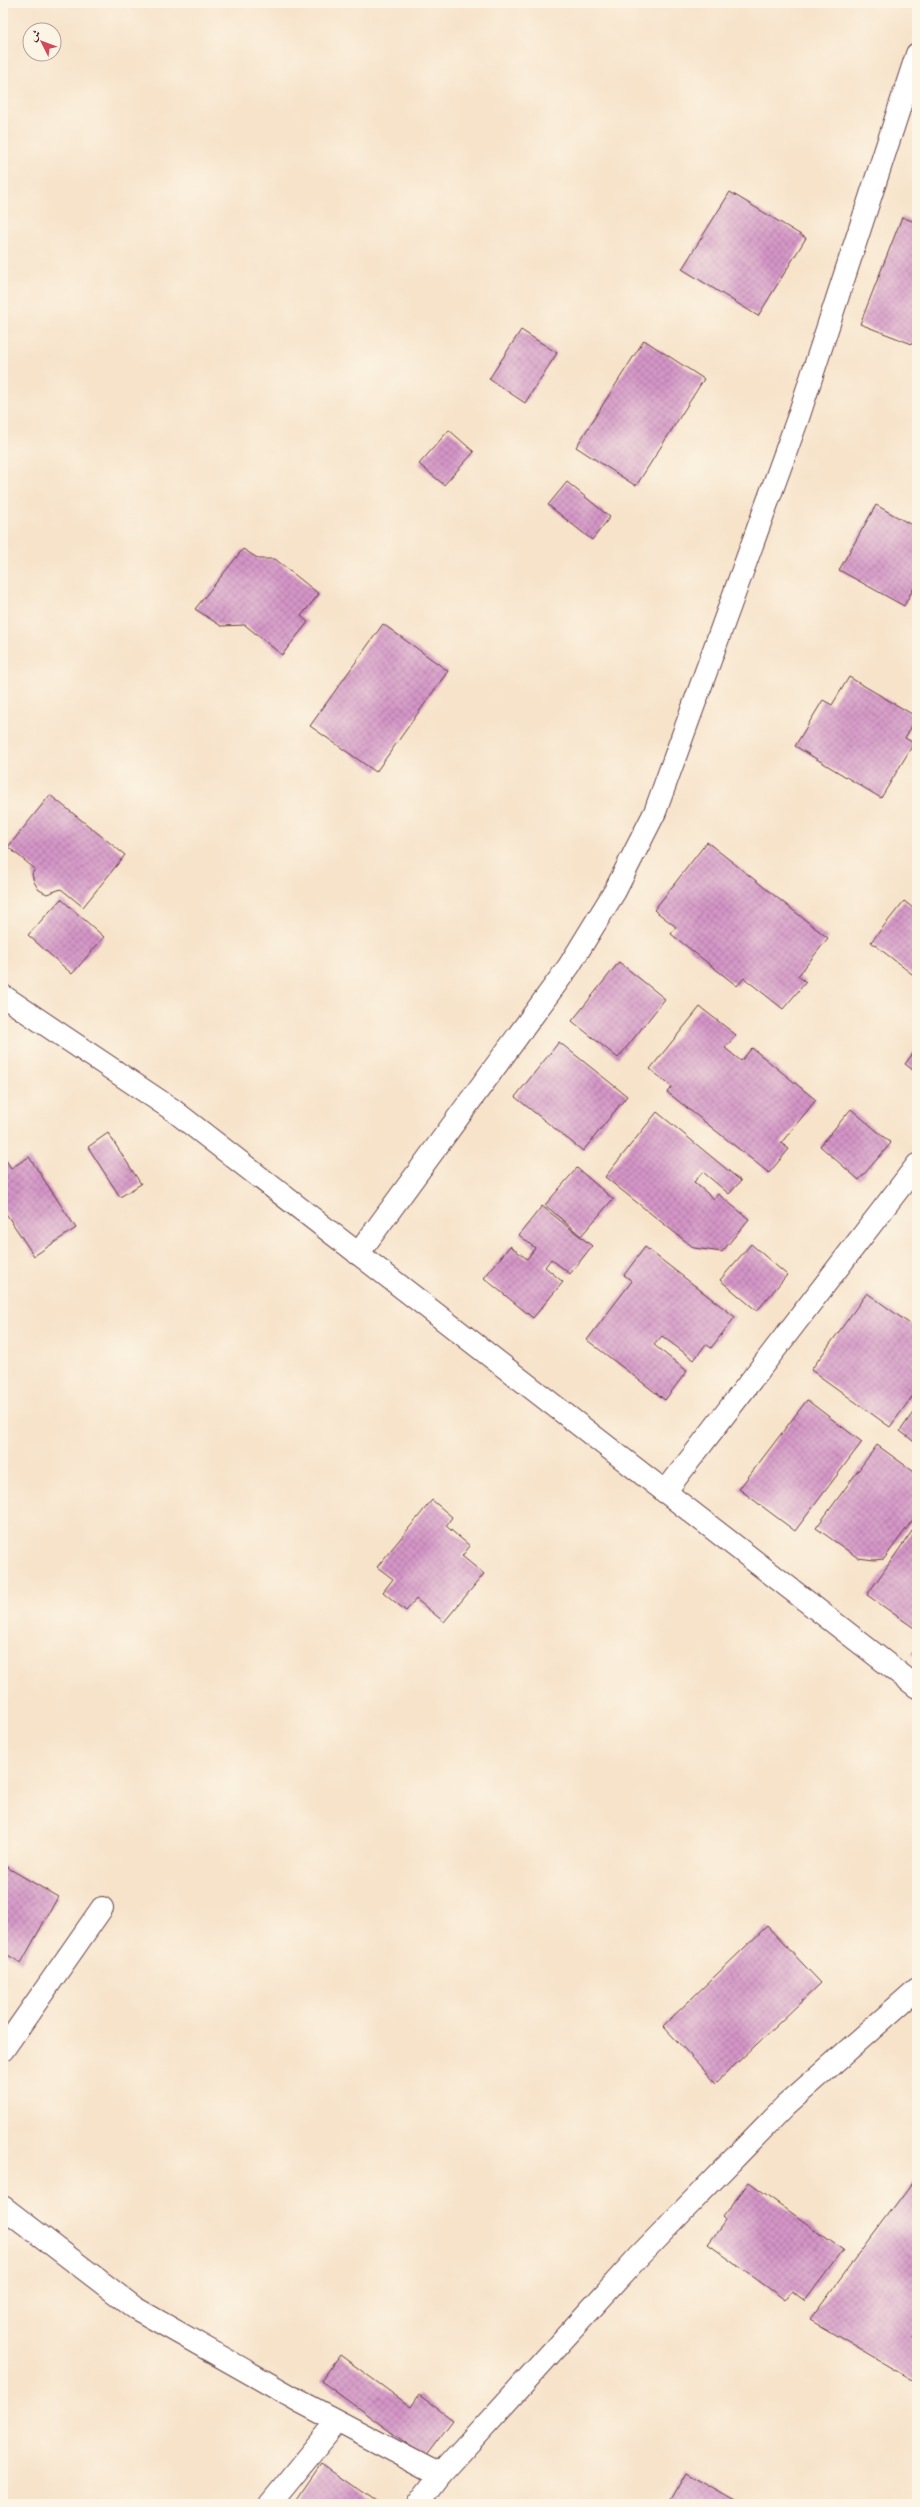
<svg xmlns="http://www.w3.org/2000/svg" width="920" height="2507" font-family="'IM FELL English',Amiri,serif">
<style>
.building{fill:url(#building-cross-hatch)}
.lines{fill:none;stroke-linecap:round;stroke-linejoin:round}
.street-casing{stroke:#643c43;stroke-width:24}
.street{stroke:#fff;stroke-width:22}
</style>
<defs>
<pattern id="building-cross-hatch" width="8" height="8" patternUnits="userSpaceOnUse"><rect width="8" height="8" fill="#d495c7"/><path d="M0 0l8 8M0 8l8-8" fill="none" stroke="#ae79a2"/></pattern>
</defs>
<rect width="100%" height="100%" fill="#fcf5e5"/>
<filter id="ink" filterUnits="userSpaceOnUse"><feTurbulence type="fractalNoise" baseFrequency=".025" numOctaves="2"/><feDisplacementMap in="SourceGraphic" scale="8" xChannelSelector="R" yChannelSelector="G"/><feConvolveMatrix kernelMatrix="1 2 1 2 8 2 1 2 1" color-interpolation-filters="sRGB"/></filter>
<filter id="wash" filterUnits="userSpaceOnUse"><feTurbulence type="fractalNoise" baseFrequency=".012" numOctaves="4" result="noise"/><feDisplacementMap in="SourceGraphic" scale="16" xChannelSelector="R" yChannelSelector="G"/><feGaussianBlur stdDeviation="0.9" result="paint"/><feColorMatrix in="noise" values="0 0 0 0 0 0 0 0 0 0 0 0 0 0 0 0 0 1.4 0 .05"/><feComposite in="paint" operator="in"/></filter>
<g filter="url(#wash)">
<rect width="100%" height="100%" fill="#f7e3ca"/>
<g id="blocks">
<g class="building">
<polygon points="730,192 806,238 758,316 682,269"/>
<polygon points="902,217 917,223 917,346 860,324"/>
<polygon points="521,330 557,353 525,403 489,379"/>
<polygon points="644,340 704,379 636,486 576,447"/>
<polygon points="449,430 474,452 444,485 419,464"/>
<polygon points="567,482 610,517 592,540 548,505"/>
<polygon points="876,505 917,528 917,582 904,606 839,570"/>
<polygon points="243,549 259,559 275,559 319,594 301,616 308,622 282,655 245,625 221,626 195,609"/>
<polygon points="383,624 448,671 376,772 310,726"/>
<polygon points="849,677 917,717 905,738 914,743 881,798 795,746 823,700 832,705"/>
<polygon points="50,795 125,855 83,907 61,889 47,894 39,890 34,882 32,874 35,869 8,847"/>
<polygon points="707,842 828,938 798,976 806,982 783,1009 744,978 737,986 671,934 676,927 654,910"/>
<polygon points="61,899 104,937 72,974 28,935"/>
<polygon points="904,901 917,911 917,968 912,974 871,942"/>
<polygon points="619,962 665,999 618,1058 572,1021"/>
<polygon points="700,1007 736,1035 725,1048 741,1061 752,1048 816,1100 781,1143 789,1149 769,1173 667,1092 672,1087 650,1069"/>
<polygon points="559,1042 627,1096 583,1151 515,1097"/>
<polygon points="917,1048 917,1073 905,1064"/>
<polygon points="851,1109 891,1143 859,1180 820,1146"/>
<polygon points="657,1112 741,1181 729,1194 703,1172 694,1182 714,1199 718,1194 749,1219 722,1252 694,1248 605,1177"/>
<polygon points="108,1133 141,1184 120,1197 88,1147"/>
<polygon points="3,1156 11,1168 29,1157 76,1228 34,1256 3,1209"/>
<polygon points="577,1168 613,1199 581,1236 545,1205"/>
<polygon points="542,1206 592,1246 570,1274 551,1259 545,1267 563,1282 533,1318 484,1278 510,1246 527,1259 535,1248 519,1235"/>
<polygon points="751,1244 787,1275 757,1311 720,1280"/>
<polygon points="645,1247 735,1317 711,1348 706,1344 694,1360 662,1336 654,1345 687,1371 665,1400 587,1340 632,1281 624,1275"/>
<polygon points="867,1293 917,1329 917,1390 890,1427 811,1370"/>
<polygon points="807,1400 862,1442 795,1531 739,1489"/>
<polygon points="917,1407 917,1444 900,1431"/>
<polygon points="877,1445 917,1474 917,1514 884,1559 874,1560 858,1558 816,1528"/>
<polygon points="432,1500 452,1517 446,1526 470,1546 462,1556 484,1574 444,1622 416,1599 406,1611 383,1592 393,1579 377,1567"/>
<polygon points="917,1524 917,1630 867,1595"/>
<polygon points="917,1646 917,1658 911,1654"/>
<polygon points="3,1865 58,1897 21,1963 3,1952"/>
<polygon points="767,1926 821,1983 716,2083 663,2026"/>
<polygon points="917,2176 917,2331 912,2339 917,2342 917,2383 810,2320"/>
<polygon points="749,2182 843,2250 805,2301 792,2291 785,2300 708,2244 726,2220 723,2217"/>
<polygon points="340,2355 411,2407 419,2395 453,2420 425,2457 321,2381"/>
<polygon points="321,2464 379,2504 302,2504 296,2500"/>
<polygon points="686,2473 740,2504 668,2504"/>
</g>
</g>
</g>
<g filter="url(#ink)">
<use href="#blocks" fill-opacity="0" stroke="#643c43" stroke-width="1"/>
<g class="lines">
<g class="street-casing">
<g id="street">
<polyline points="3,996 173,1110 917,1687"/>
<polyline points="358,1254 569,966 615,891 655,812 798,418 917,54"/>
<polyline points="665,1492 917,1165"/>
<polyline points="3,2050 102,1908"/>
<polyline points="3,2207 135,2308 299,2401 440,2475"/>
<polyline points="270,2504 337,2422"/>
<polyline points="418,2504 440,2475 640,2255 785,2106 917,1989"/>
</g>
</g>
<use href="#street" class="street"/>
</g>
</g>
<rect width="920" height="2507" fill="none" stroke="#fcf5e5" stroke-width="16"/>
<g transform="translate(42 42) rotate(312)"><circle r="19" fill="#fcf5e5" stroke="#b59f9b"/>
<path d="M0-3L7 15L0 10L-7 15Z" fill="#d1495b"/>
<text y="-6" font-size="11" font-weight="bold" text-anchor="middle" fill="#4a1f2b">ش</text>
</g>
</svg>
